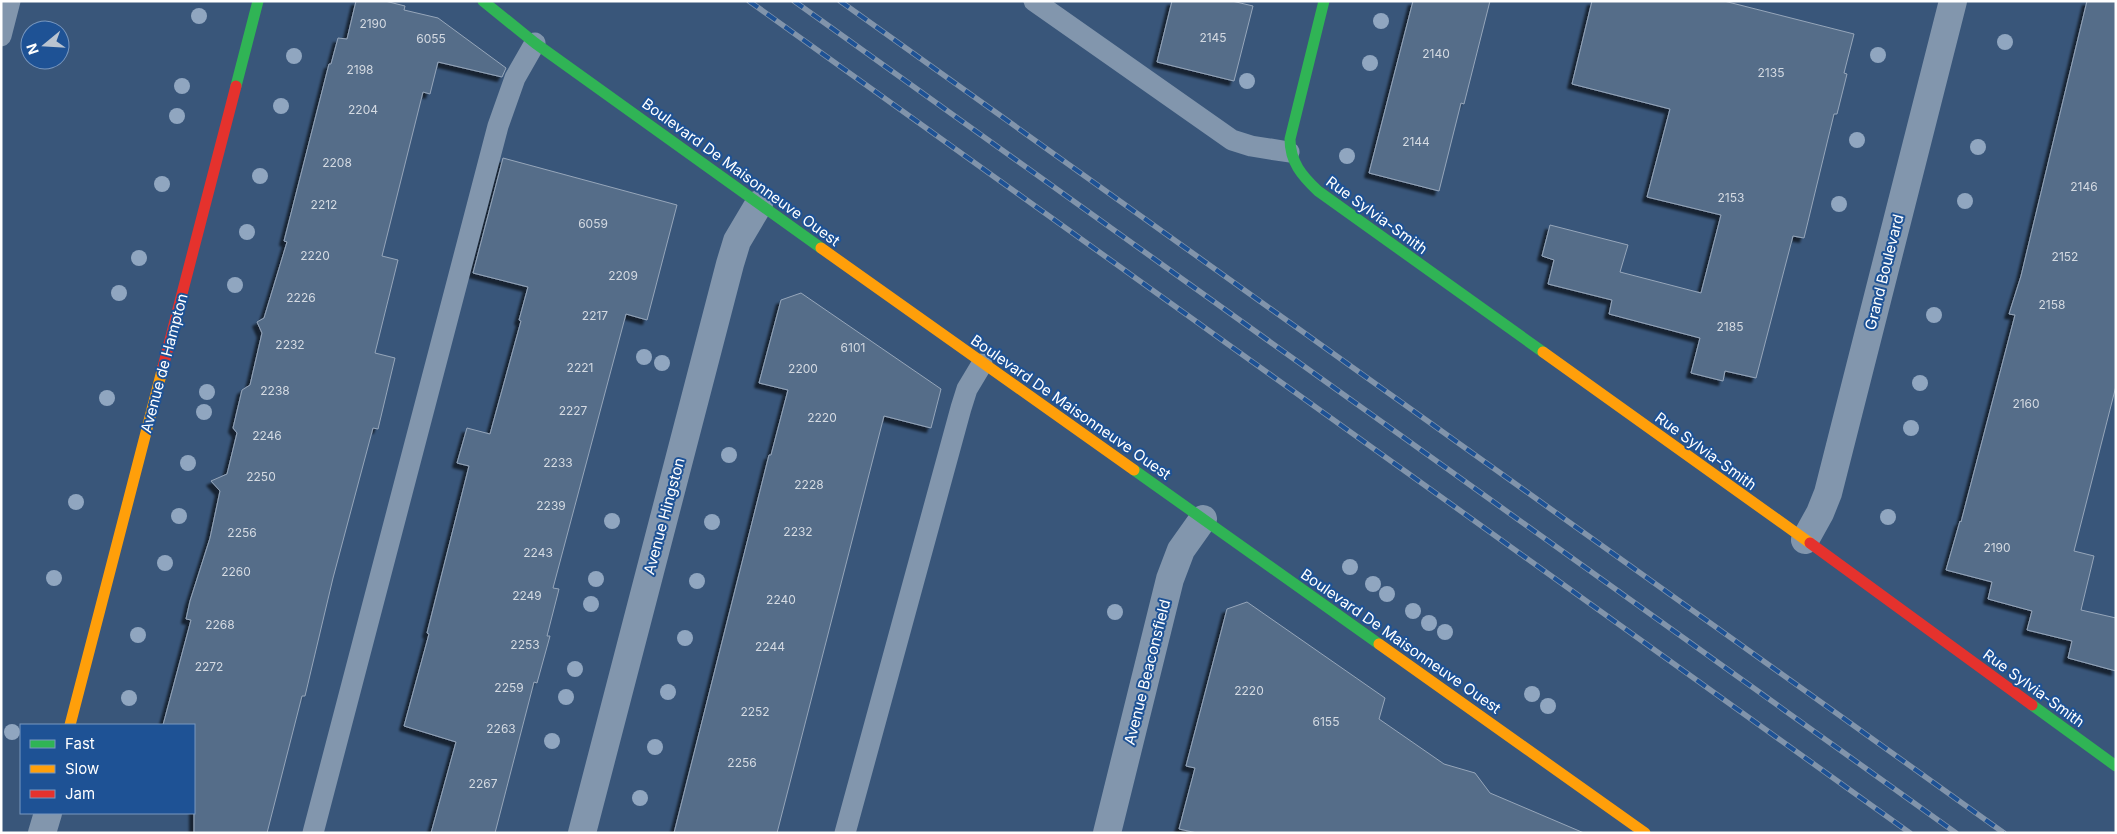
<svg xmlns="http://www.w3.org/2000/svg" width="2117" height="834" font-family="Inter,sans-serif">
<style>
.building{fill:#556d89;stroke:#96a6ba;filter:url(#shadow)}
.lines{fill:none;stroke-linecap:round;stroke-linejoin:round}
.lane{stroke:#8296ad;stroke-width:21}
.street{stroke:#8296ad;stroke-width:28}
.fast{stroke:#30b455;stroke-width:11}
.slow{stroke:#ff9f0a;stroke-width:11}
.jam{stroke:#e5322d;stroke-width:11}
.rail-casing{stroke:#8194ab;stroke-width:5.5}
.rail{stroke:#1e5295;stroke-width:4;stroke-dasharray:11;stroke-linecap:butt}
.tree{fill:#90a6c0}
.labels{text-anchor:middle;dominant-baseline:central;stroke-width:4;stroke-linejoin:round;paint-order:stroke}
.number-label{font-size:12px;fill:#d4dae2}
.street-label{font-size:15px;fill:#fff;stroke:#1e5295}
</style>
<defs>
<filter id="shadow"><feDropShadow dx="-4.5" dy="4.5" stdDeviation="1" flood-color="#0009"/></filter>
</defs>
<rect width="100%" height="100%" fill="#39567a"/>
<g class="building">
<polygon points="356,1 385,1 405,6 404,10 438,18 506,68 502,77 438,62 430,94 423,92 382,256 398,260 375,353 395,358 378,429 373,428 333,578 305,696 302,696 267,833 194,833 194,725 163,725 191,620 186,619 190,601 210,538 220,491 211,481 227,474 237,433 233,428 242,390 250,385 262,333 257,322 264,318 287,242 284,241 329,64 331,64 338,38 347,39"/>
<polygon points="1172,1 1232,1 1253,6 1234,81 1157,62"/>
<polygon points="1413,1 1490,1 1464,104 1461,103 1439,191 1369,173"/>
<polygon points="1592,1 1724,1 1854,34 1844,73 1847,74 1837,114 1834,114 1804,238 1793,236 1756,378 1725,371 1723,381 1691,373 1700,338 1609,314 1612,300 1548,284 1554,260 1542,256 1550,225 1628,245 1620,272 1701,293 1721,215 1647,197 1670,109 1572,84"/>
<polygon points="2087,1 2116,1 2116,386 2074,551 2094,556 2081,610 2116,618 2116,671 2068,658 2072,641 2027,630 2032,611 1988,599 1992,582 1946,570 1960,521 1961,522 2015,315 2009,314 2021,276"/>
<polygon points="503,158 677,205 647,320 626,314 553,588 559,589 547,636 550,636 537,683 534,682 495,833 431,833 456,742 404,726 429,634 427,633 469,466 457,463 467,428 490,434 521,321 519,320 528,287 473,273"/>
<polygon points="801,293 941,389 931,428 884,416 777,833 674,833 769,455 771,455 788,390 759,383 781,300"/>
<polygon points="1247,602 1385,698 1379,719 1444,764 1475,773 1490,793 1584,833 1197,833 1179,829 1195,768 1186,766 1227,609"/>
</g>
<g class="lines">
<g class="lane">
<polyline points="1034,1 1232,140 1251,146 1289,152"/>
<polyline points="1,36 10,1"/>
<polyline points="313,833 498,126 515,78 535,43"/>
<polyline points="845,833 961,408 967,389 982,364"/>
</g>
<g class="street">
<polyline points="1805,540 1820,513 1828,493 1953,1"/>
<polyline points="42,833 48,813"/>
<polyline points="582,833 730,264 737,241 759,204"/>
<polyline points="1107,833 1170,579 1181,550 1203,519"/>
</g>
<g class="fast">
<polyline points="483,1 535,43 821,248"/>
<path d="M 1324,1 L 1290,139 C 1290,162 1302,176 1318,191 L 1543,352"/>
<polyline points="236,86 258,1"/>
<polyline points="1134,470 1379,644"/>
<polyline points="2032,705 2116,766"/>
</g>
<g class="slow">
<polyline points="821,248 1134,470"/>
<polyline points="1543,352 1810,543"/>
<polyline points="1379,644 1645,833"/>
<polyline points="70,725 163,367"/>
</g>
<g class="jam">
<polyline points="163,367 236,86"/>
<polyline points="1810,543 2032,705"/>
</g>
<g class="rail-casing">
<g id="rail">
<polyline points="749,1 1910,833"/>
<polyline points="794,1 1956,833"/>
<polyline points="840,1 2004,833"/>
</g>
</g>
<use href="#rail" class="rail"/>
</g>
<g class="tree">
<circle cx="199" cy="16" r="8"/>
<circle cx="1381" cy="21" r="8"/>
<circle cx="2005" cy="42" r="8"/>
<circle cx="1878" cy="55" r="8"/>
<circle cx="294" cy="56" r="8"/>
<circle cx="1370" cy="63" r="8"/>
<circle cx="1247" cy="81" r="8"/>
<circle cx="182" cy="86" r="8"/>
<circle cx="281" cy="106" r="8"/>
<circle cx="177" cy="116" r="8"/>
<circle cx="1857" cy="140" r="8"/>
<circle cx="1978" cy="147" r="8"/>
<circle cx="1347" cy="156" r="8"/>
<circle cx="260" cy="176" r="8"/>
<circle cx="162" cy="184" r="8"/>
<circle cx="1965" cy="201" r="8"/>
<circle cx="1839" cy="204" r="8"/>
<circle cx="247" cy="232" r="8"/>
<circle cx="139" cy="258" r="8"/>
<circle cx="235" cy="285" r="8"/>
<circle cx="119" cy="293" r="8"/>
<circle cx="1934" cy="315" r="8"/>
<circle cx="644" cy="357" r="8"/>
<circle cx="662" cy="363" r="8"/>
<circle cx="1920" cy="383" r="8"/>
<circle cx="207" cy="392" r="8"/>
<circle cx="107" cy="398" r="8"/>
<circle cx="204" cy="412" r="8"/>
<circle cx="1911" cy="428" r="8"/>
<circle cx="729" cy="455" r="8"/>
<circle cx="188" cy="463" r="8"/>
<circle cx="76" cy="502" r="8"/>
<circle cx="179" cy="516" r="8"/>
<circle cx="1888" cy="517" r="8"/>
<circle cx="612" cy="521" r="8"/>
<circle cx="712" cy="522" r="8"/>
<circle cx="165" cy="563" r="8"/>
<circle cx="1350" cy="567" r="8"/>
<circle cx="54" cy="578" r="8"/>
<circle cx="596" cy="579" r="8"/>
<circle cx="697" cy="581" r="8"/>
<circle cx="1373" cy="584" r="8"/>
<circle cx="1387" cy="594" r="8"/>
<circle cx="591" cy="604" r="8"/>
<circle cx="1413" cy="611" r="8"/>
<circle cx="1115" cy="612" r="8"/>
<circle cx="1429" cy="623" r="8"/>
<circle cx="1445" cy="632" r="8"/>
<circle cx="138" cy="635" r="8"/>
<circle cx="685" cy="638" r="8"/>
<circle cx="575" cy="669" r="8"/>
<circle cx="668" cy="692" r="8"/>
<circle cx="1532" cy="694" r="8"/>
<circle cx="566" cy="697" r="8"/>
<circle cx="129" cy="698" r="8"/>
<circle cx="1548" cy="706" r="8"/>
<circle cx="12" cy="732" r="8"/>
<circle cx="552" cy="741" r="8"/>
<circle cx="655" cy="747" r="8"/>
<circle cx="640" cy="798" r="8"/>
</g>
<g class="labels">
<g class="number-label">
<text x="373" y="23">2190</text>
<text x="1213" y="37">2145</text>
<text x="431" y="38">6055</text>
<text x="1436" y="53">2140</text>
<text x="360" y="69">2198</text>
<text x="1771" y="72">2135</text>
<text x="363" y="109">2204</text>
<text x="1416" y="141">2144</text>
<text x="337" y="162">2208</text>
<text x="2084" y="186">2146</text>
<text x="1731" y="197">2153</text>
<text x="324" y="204">2212</text>
<text x="593" y="223">6059</text>
<text x="315" y="255">2220</text>
<text x="2065" y="256">2152</text>
<text x="623" y="275">2209</text>
<text x="301" y="297">2226</text>
<text x="2052" y="304">2158</text>
<text x="595" y="315">2217</text>
<text x="1730" y="326">2185</text>
<text x="290" y="344">2232</text>
<text x="853" y="347">6101</text>
<text x="580" y="367">2221</text>
<text x="803" y="368">2200</text>
<text x="275" y="390">2238</text>
<text x="2026" y="403">2160</text>
<text x="573" y="410">2227</text>
<text x="822" y="417">2220</text>
<text x="267" y="435">2246</text>
<text x="558" y="462">2233</text>
<text x="261" y="476">2250</text>
<text x="809" y="484">2228</text>
<text x="551" y="505">2239</text>
<text x="798" y="531">2232</text>
<text x="242" y="532">2256</text>
<text x="1997" y="547">2190</text>
<text x="538" y="552">2243</text>
<text x="236" y="571">2260</text>
<text x="527" y="595">2249</text>
<text x="781" y="599">2240</text>
<text x="220" y="624">2268</text>
<text x="525" y="644">2253</text>
<text x="770" y="646">2244</text>
<text x="209" y="666">2272</text>
<text x="509" y="687">2259</text>
<text x="1249" y="690">2220</text>
<text x="755" y="711">2252</text>
<text x="1326" y="721">6155</text>
<text x="501" y="728">2263</text>
<text x="742" y="762">2256</text>
<text x="483" y="783">2267</text>
</g>
<g class="street-label">
<text transform="translate(741 172) rotate(36)">Boulevard De Maisonneuve Ouest</text>
<text transform="translate(1377 215) rotate(36)">Rue Sylvia-Smith</text>
<text transform="translate(1884 272) rotate(-76)">Grand Boulevard</text>
<text transform="translate(164 363) rotate(-75)">Avenue de Hampton</text>
<text transform="translate(1071 407) rotate(35)">Boulevard De Maisonneuve Ouest</text>
<text transform="translate(1706 451) rotate(36)">Rue Sylvia-Smith</text>
<text transform="translate(664 516) rotate(-75)">Avenue Hingston</text>
<text transform="translate(1401 641) rotate(35)">Boulevard De Maisonneuve Ouest</text>
<text transform="translate(1147 672) rotate(-76)">Avenue Beaconsfield</text>
<text transform="translate(2034 688) rotate(36)">Rue Sylvia-Smith</text>
</g>
</g>
<rect width="2117" height="834" fill="none" stroke="#ffffff" stroke-width="5"/>
<rect x="20" y="724" width="175" height="90" fill="#1e5295" stroke="#7897bf"/>
<rect x="30" y="740" width="25" height="8" fill="#30b455" stroke="#7897bf"/>
<text x="65" y="749" font-size="15" fill="#ffffff">Fast</text>
<rect x="30" y="765" width="25" height="8" fill="#ff9f0a" stroke="#7897bf"/>
<text x="65" y="774" font-size="15" fill="#ffffff">Slow</text>
<rect x="30" y="790" width="25" height="8" fill="#e5322d" stroke="#7897bf"/>
<text x="65" y="799" font-size="15" fill="#ffffff">Jam</text>
<g transform="translate(45 45) rotate(252)"><circle r="24" fill="#1e5295" stroke="#7897bf"/>
<path d="M0-4L9 19L0 12L-9 19Z" fill="#bac4d0"/>
<text y="-8" font-size="14" font-weight="bold" text-anchor="middle" fill="#ffffff">N</text>
</g>
</svg>
